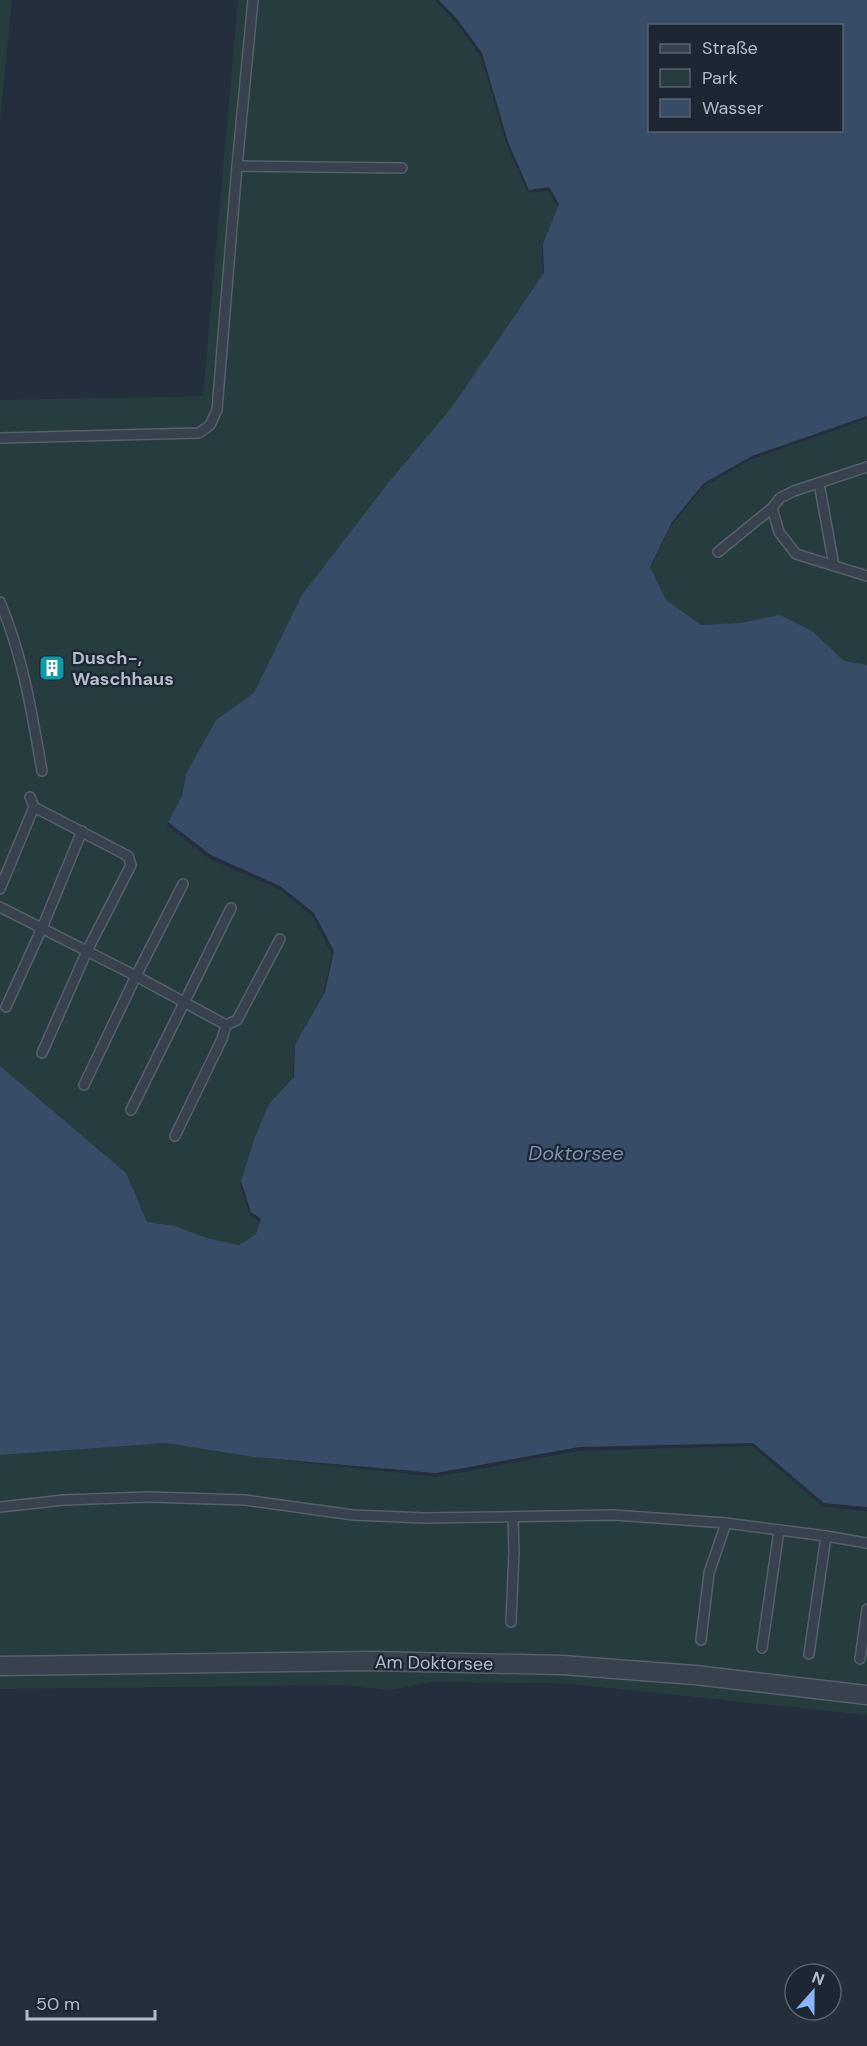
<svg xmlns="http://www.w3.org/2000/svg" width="867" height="2046" font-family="'DM Sans',sans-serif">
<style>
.green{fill:#263c3f}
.water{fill:#394c67;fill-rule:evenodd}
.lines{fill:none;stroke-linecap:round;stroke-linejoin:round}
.lane-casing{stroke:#565f6c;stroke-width:12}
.street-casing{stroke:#565f6c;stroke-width:21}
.lane{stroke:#38414e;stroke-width:9}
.street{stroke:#38414e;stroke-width:18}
.labels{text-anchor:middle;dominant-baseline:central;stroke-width:4.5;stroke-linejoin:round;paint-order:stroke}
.poi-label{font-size:18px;font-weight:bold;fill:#b4bcc9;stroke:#1d2633;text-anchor:start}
.street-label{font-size:18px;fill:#b4bcc9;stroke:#1d2633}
.water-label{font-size:20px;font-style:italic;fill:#7c92b1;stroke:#1d2633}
</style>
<rect width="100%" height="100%" fill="#242f3e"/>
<g class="green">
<polygon points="0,0 12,0 0,119"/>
<polygon points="238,0 435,0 457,24 481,57 507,146 528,193 548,191 558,207 542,247 543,276 253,696 215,724 185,778 181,799 167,826 210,859 279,889 313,917 332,955 323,995 294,1049 293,1081 268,1108 254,1141 240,1185 250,1216 260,1222 255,1238 238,1249 146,1226 0,1071 0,400 203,396"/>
<polygon points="867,419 867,669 700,629 665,604 649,570 671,526 703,487 750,460"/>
<polygon points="166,1443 253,1457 436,1477 578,1451 752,1446 823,1507 867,1511 867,1715 571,1684 432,1682 388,1690 344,1685 0,1689 0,1455"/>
</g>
<path class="water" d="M 439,0 L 867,0 L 867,416 L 752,456 L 704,483 L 672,522 L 650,567 L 666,600 L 701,625 L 740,623 L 780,615 L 812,631 L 844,661 L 867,665 L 867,1507 L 824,1503 L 753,1443 L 579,1447 L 436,1473 L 253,1457 L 166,1443 L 0,1455 L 0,1066 L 126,1173 L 147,1222 L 174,1226 L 210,1239 L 239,1245 L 256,1234 L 261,1219 L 251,1212 L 241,1181 L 255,1137 L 269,1104 L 294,1077 L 295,1045 L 325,992 L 334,951 L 314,913 L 280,886 L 211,855 L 168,822 L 182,796 L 186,774 L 216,720 L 254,693 L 302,595 L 389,482 L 452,407 L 544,273 L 543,244 L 559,204 L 549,187 L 529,190 L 508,142 L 482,53 L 458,20 ZM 650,26 L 842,26 L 842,130 L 650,130 Z"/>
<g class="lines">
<g class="lane-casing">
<g id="lane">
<polyline points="237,166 253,0"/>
<polyline points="0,438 199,433 210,425 217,410 237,166 402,168"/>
<polyline points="867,467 794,491 780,498 772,508 779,532 796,554 867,576"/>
<polyline points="819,483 834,566"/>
<polyline points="718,552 772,508"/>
<path d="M 0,602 C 23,656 32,714 42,771"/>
<polyline points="34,807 128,856 131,865 87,951 42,1053"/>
<polyline points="0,889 34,807 30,797"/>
<polyline points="0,907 136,976 226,1025"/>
<polyline points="6,1007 42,928 82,831"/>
<polyline points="84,1085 136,976 183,884"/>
<polyline points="131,1110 231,908"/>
<polyline points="175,1136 222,1039 226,1025 237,1020 280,939"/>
<polyline points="0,1507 64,1500 148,1497 245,1500 353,1515 425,1518 614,1515 726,1523 826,1536 867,1543"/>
<polyline points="511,1622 514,1552 513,1517"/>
<polyline points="701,1640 709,1573 726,1523"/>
<polyline points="762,1648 779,1530"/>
<polyline points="809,1654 826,1536"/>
<polyline points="860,1659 867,1609"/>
</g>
</g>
<g class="street-casing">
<polyline id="street" points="0,1666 371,1661 562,1665 695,1675 867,1695"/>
</g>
<use href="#lane" class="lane"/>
<use href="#street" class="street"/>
</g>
<defs>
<g id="building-square" transform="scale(1.35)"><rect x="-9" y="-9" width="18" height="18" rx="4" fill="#0f9aa8" stroke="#1d2633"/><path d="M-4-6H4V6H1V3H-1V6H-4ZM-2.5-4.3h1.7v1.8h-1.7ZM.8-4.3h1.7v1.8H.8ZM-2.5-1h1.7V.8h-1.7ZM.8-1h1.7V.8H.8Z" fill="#fff"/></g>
</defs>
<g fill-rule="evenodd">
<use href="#building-square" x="52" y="668"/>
</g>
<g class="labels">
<g class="poi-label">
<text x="72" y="658">Dusch-,<tspan x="72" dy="21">Waschhaus</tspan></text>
</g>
<g class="street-label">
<text transform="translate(434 1663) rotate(1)">Am Doktorsee</text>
</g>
<g class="water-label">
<text x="576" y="1153">Doktorsee</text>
</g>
</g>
<rect x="648" y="24" width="195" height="108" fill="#1d2633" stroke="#59626f" stroke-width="1.5"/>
<rect x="660" y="44" width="30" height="9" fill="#38414e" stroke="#59626f" stroke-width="1.5"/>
<text x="702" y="54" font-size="18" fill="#b4bcc9">Straße</text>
<rect x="660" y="69" width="30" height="18" fill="#263c3f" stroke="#59626f" stroke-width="1.5"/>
<text x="702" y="84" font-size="18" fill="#b4bcc9">Park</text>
<rect x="660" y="99" width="30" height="18" fill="#394c67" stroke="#59626f" stroke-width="1.5"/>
<text x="702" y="114" font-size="18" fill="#b4bcc9">Wasser</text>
<g transform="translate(813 1992) rotate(21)"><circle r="28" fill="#1d2633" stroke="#59626f" stroke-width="1.5"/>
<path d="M0-4.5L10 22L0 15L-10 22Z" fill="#8ab4f8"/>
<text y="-9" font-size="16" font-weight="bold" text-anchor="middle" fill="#b4bcc9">N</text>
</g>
<path d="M27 2010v9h128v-9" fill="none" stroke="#b4bcc9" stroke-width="3"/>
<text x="36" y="2010" font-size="18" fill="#b4bcc9" stroke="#1d2633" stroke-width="4.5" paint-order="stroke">50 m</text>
</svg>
